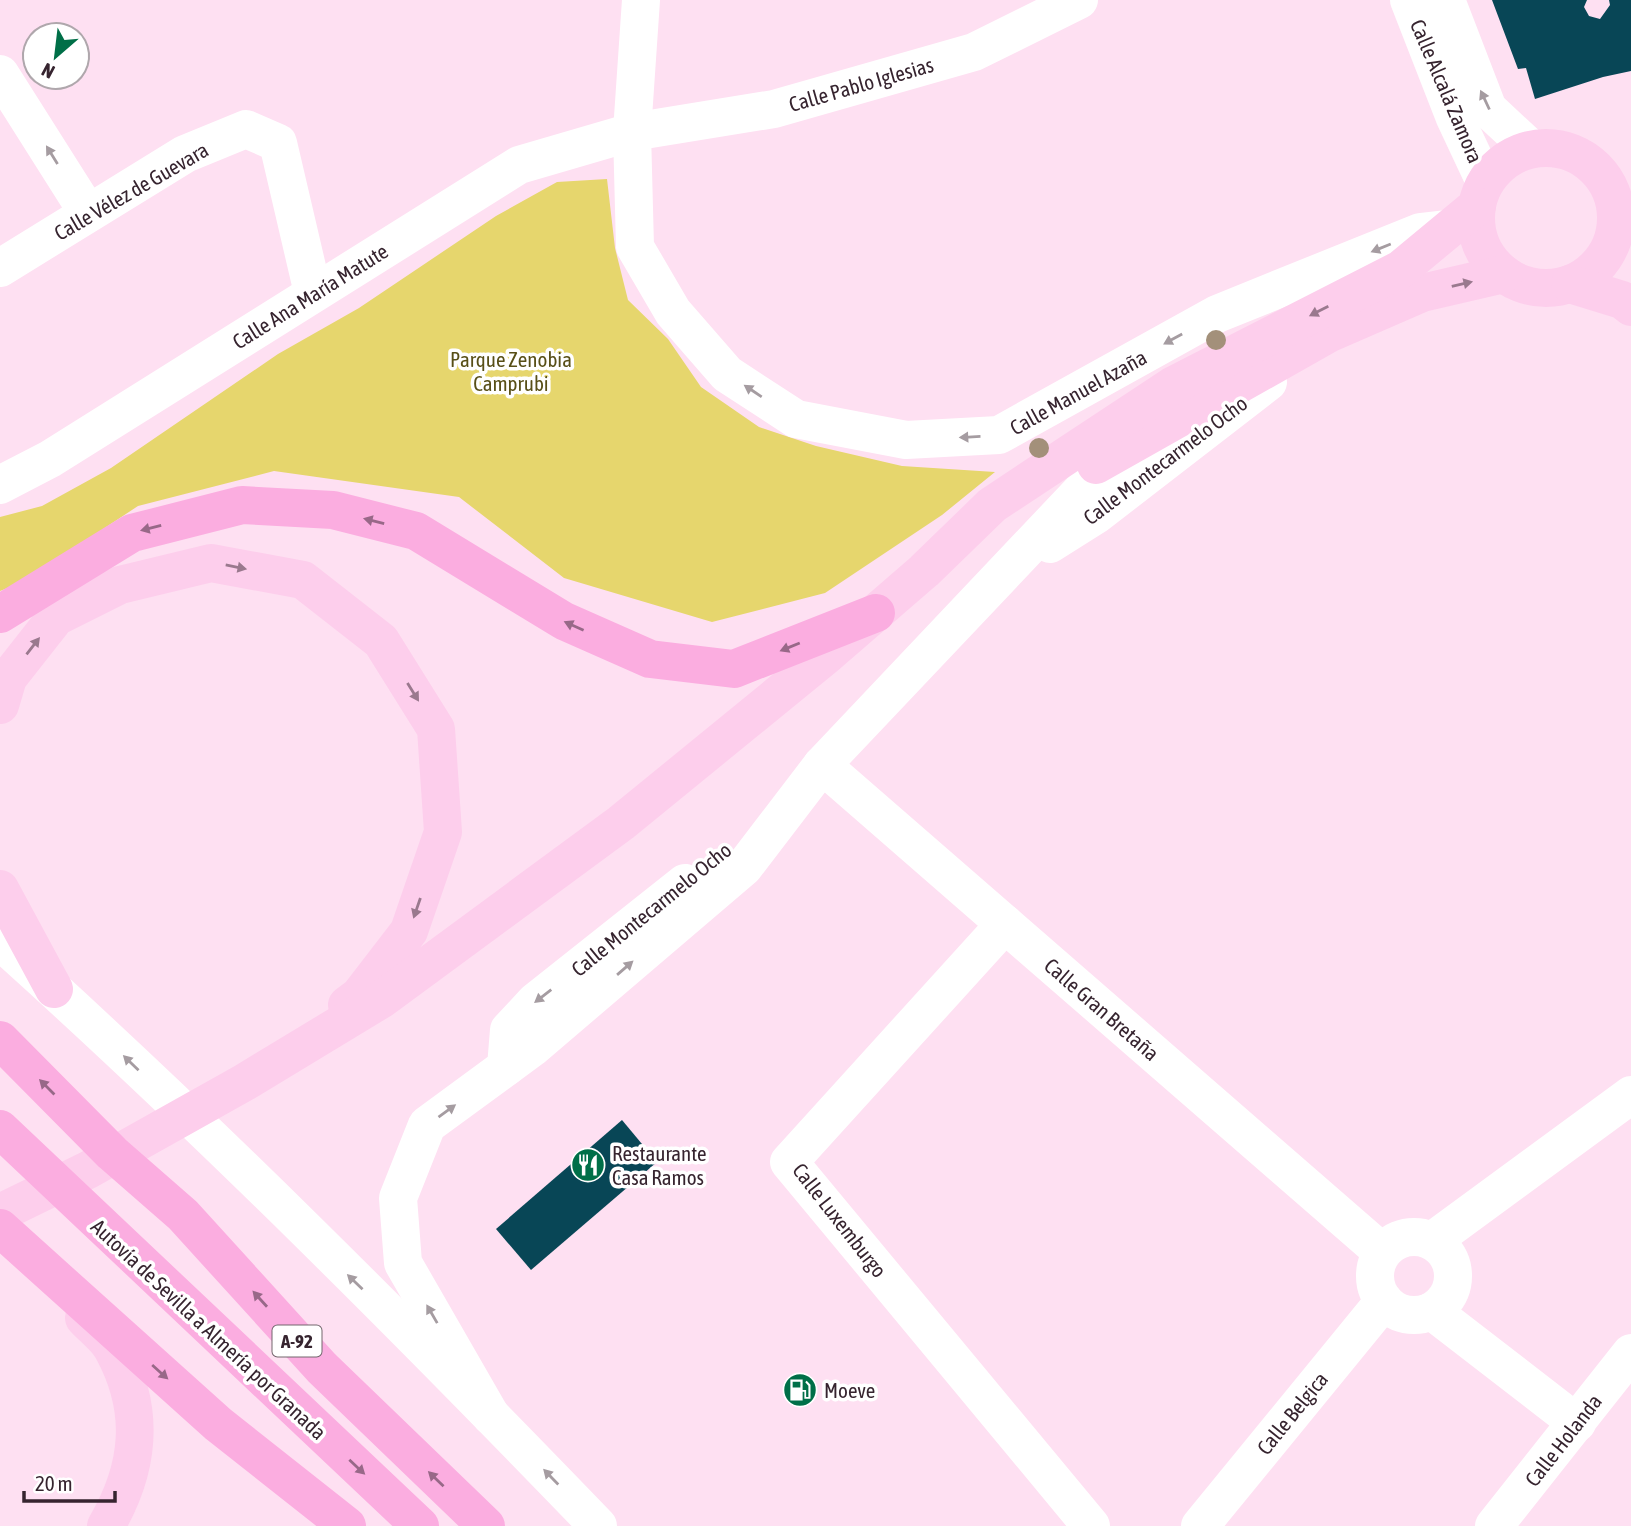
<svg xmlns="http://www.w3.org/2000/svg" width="1631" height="1526" font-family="'Asap Condensed',sans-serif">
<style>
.green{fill:#e6d66d}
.building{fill:#084656}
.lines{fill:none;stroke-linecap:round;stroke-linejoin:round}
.minor{stroke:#fff;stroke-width:38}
.major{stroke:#fdceec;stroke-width:38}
.highway{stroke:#fbade0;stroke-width:38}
.tree{fill:#a3907a}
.oneway{fill:#a59ca1}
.oneway2{fill:#9a798e}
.oneway3{fill:#986888}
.labels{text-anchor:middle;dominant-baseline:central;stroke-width:7;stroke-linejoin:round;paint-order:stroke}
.shield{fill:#fff;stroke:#72666d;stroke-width:2}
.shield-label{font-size:19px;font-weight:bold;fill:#36242f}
.street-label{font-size:21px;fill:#36242f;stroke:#fff}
.park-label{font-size:21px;fill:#584f17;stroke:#fff}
.poi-label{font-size:21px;fill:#36242f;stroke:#fff;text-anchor:start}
</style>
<rect width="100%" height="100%" fill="#fee0f2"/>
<polygon class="green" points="607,179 615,248 628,300 668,339 701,387 759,427 816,446 902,466 995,472 942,515 825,593 712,622 564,578 459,497 274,471 138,506 23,582 0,591 0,517 42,506 111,468 278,354 359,308 496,216 557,182"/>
<g class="building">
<polygon points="1492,0 1587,0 1584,7 1589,16 1600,19 1610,5 1609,0 1631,0 1631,71 1603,77 1535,99 1526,68 1518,69"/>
<polygon points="622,1120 657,1162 531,1270 496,1229"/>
</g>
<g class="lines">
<g class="minor">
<polyline points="641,0 632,132 635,247 673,312 727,374 796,419 906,440 999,435 1217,314 1420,232 1446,229"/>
<polyline points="1409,0 1455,118 1485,182"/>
<polyline points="1446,0 1488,109 1531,149"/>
<polyline points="0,74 88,213"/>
<polyline points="0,268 185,154 246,129 278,143 313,293"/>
<polyline points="0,485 50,459 519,165 632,132 774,109 974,52 1079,0"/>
<polyline points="1050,544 1096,515 1268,382"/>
<polyline points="822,765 1382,1252"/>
<polyline points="1005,924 789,1162 1091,1526"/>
<path d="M 0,941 C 206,1126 406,1327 598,1526"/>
<polyline points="506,1067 509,1030 535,1002 685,883"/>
<circle cx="1414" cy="1276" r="39"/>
<polyline points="1432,1241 1631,1095"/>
<polyline points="1432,1311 1577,1423"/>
<polyline points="491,1416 403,1263 398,1198 427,1125 532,1048 744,867 822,765 1125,445"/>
<polyline points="1200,1526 1384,1301"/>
<polyline points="1494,1526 1631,1353"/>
</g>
<g class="major">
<circle cx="1546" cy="218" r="70"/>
<polyline points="1570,284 1622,300 1631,307"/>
<polyline points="1096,465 1330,333 1422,293 1504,274"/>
<polyline points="0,705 8,678 56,617 120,585 211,563 303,580 381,641 436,729 443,832 409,931 359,996 347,1005"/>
<polyline points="0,889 54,989"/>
<polyline points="0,1213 88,1170 245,1082 382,999 621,823 828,654 924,571 992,505 1172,386 1401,269 1477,206"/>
<path d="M 84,1318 C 93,1328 107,1338 113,1350 C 146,1411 140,1468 106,1526"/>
</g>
<g class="highway">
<polyline points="0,614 132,533 242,505 333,510 416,531 564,621 650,659 734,669 876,613"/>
<polyline points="0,1040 112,1153 183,1215 322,1368 486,1526"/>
<polyline points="0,1129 420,1526"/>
<polyline points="0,1228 218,1424 347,1526"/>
</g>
</g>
<g class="tree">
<circle cx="1216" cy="340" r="10"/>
<circle cx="1039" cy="448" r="10"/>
</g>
<defs><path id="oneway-solid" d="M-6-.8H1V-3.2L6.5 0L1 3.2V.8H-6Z" transform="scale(1.75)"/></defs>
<g class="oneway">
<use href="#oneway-solid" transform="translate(1485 100) rotate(-115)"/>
<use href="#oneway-solid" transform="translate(52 155) rotate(-122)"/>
<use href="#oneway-solid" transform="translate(1381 248) rotate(158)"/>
<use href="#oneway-solid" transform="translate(1173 339) rotate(151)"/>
<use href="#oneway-solid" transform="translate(753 391) rotate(-146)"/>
<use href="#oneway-solid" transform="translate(970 437) rotate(177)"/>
<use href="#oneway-solid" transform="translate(625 968) rotate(-41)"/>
<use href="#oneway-solid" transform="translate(543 996) rotate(142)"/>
<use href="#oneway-solid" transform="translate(131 1063) rotate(-136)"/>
<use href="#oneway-solid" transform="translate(447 1111) rotate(-36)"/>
<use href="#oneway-solid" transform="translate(355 1282) rotate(-136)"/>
<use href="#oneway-solid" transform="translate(432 1314) rotate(-120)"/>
<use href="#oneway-solid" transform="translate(551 1477) rotate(-134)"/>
</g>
<g class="oneway2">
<use href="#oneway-solid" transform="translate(1462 284) rotate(-13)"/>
<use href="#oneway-solid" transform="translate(1319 311) rotate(153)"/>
<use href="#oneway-solid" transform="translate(236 567) rotate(11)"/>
<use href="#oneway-solid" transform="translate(33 646) rotate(-52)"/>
<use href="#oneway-solid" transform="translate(413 692) rotate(58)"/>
<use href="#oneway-solid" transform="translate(417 908) rotate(109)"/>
</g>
<g class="oneway3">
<use href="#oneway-solid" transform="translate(374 521) rotate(-166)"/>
<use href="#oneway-solid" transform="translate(151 528) rotate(166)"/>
<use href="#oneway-solid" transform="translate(574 626) rotate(-156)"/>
<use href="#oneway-solid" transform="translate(790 647) rotate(158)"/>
<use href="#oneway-solid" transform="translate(47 1087) rotate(-135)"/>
<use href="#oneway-solid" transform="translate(260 1299) rotate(-132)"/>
<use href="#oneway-solid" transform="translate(160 1372) rotate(42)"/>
<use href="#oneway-solid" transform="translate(357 1467) rotate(43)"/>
<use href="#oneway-solid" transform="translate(436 1479) rotate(-136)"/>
</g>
<defs>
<g id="restaurant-disc" transform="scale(1.75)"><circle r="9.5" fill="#006f48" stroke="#fff"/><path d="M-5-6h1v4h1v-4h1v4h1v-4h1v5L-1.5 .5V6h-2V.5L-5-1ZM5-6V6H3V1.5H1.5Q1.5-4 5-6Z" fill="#fff"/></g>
<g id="fuel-disc" transform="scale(1.75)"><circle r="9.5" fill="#006f48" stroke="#fff"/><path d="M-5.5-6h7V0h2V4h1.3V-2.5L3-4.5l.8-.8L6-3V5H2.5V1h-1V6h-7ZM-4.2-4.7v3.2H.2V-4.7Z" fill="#fff"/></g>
</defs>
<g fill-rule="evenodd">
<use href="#restaurant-disc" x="588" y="1165"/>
<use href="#fuel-disc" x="800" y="1390"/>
</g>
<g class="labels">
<rect class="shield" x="272.5" y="1325.5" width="49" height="31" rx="5"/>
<g class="shield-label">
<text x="297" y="1341">A-92</text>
</g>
<g class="street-label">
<text transform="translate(861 84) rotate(-16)">Calle Pablo Iglesias</text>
<text transform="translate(1447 91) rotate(67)">Calle Alcalá Zamora</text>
<text transform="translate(131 191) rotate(-30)">Calle Vélez de Guevara</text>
<text transform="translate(310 296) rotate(-32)">Calle Ana María Matute</text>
<text transform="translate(1078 392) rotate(-29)">Calle Manuel Azaña</text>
<text transform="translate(1165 460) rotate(-37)">Calle Montecarmelo Ocho</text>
<text transform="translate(651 909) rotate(-39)">Calle Montecarmelo Ocho</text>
<text transform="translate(1102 1009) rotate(41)">Calle Gran Bretaña</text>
<text transform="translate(840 1220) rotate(52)">Calle Luxemburgo</text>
<text transform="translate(209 1329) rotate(43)">Autovía de Sevilla a Almería por Granada</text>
<text transform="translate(1292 1413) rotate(-51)">Calle Belgica</text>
<text transform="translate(1563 1440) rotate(-52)">Calle Holanda</text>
</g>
<g class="park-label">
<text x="511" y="359">Parque Zenobia<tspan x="511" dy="24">Camprubi</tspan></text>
</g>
<g class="poi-label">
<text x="612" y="1153">Restaurante<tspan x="612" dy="24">Casa Ramos</tspan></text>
<text x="824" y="1390">Moeve</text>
</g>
</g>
<g transform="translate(56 56) rotate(208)"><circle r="33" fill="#ffffff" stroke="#afa7ac" stroke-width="2"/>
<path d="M0-5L12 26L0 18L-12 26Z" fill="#006f48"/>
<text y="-10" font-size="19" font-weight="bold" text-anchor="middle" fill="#36242f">N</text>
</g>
<path d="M24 1491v10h91v-10" fill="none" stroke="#36242f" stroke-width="3.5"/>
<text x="35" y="1491" font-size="21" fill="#36242f" stroke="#ffffff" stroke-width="5" paint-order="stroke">20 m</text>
</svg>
